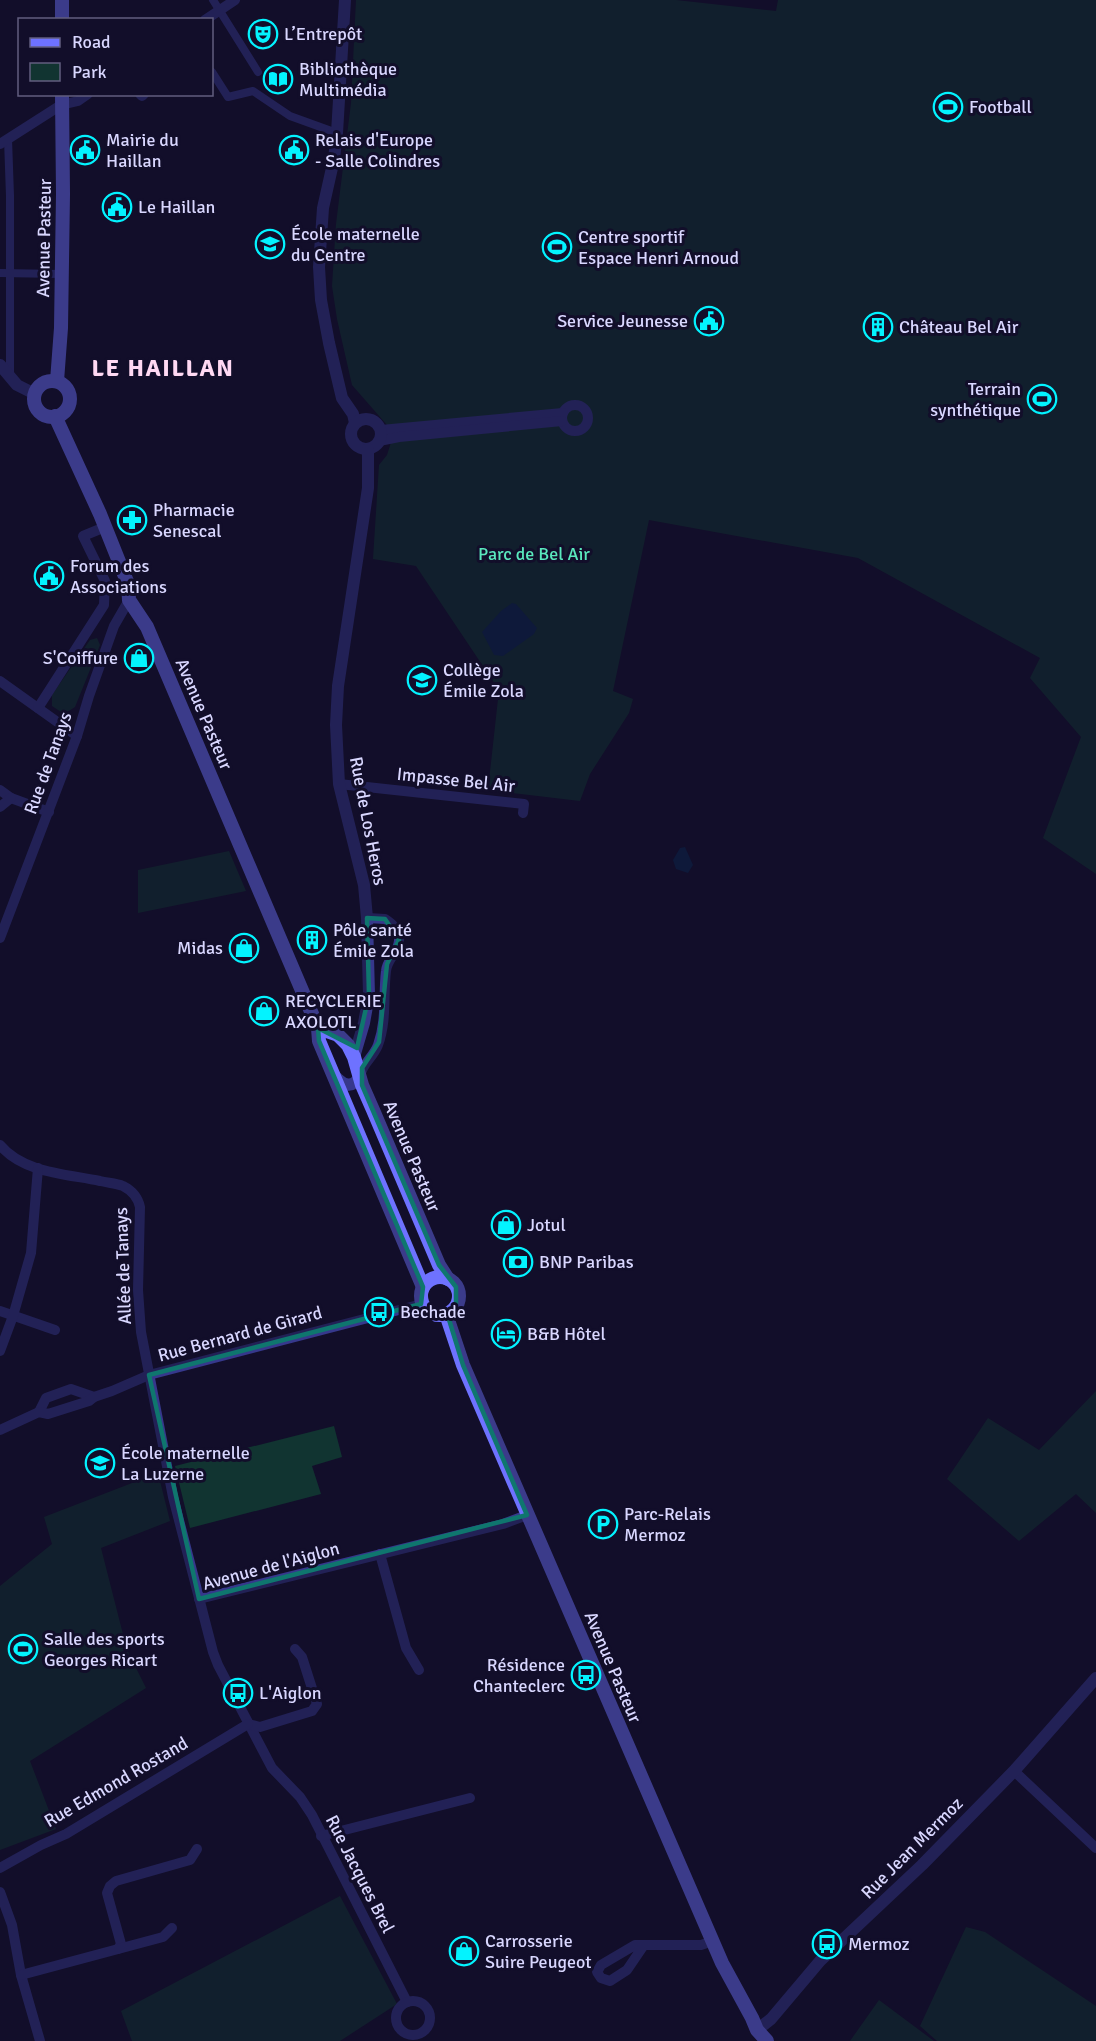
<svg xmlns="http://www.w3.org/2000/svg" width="1096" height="2041" font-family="Signika,sans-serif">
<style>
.green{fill:#113431}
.water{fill:#09264e}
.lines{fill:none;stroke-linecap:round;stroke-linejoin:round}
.pedestrian{stroke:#36388c;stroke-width:8}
.minor{stroke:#36388c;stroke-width:10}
.tertiary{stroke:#36388c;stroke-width:12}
.secondary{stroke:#6e72ff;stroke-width:14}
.marked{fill:none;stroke:#0f766e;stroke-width:4.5;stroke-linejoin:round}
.labels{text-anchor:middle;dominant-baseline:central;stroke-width:6;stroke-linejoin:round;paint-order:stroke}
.poi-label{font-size:18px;fill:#d9d7ff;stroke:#120e2a;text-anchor:start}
.street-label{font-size:18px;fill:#d9d7ff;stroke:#120e2a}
.park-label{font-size:18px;fill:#5ae8bd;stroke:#120e2a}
.district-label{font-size:24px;font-weight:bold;letter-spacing:1.5px;fill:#ffd9f3;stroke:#120e2a}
</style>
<rect width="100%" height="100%" fill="#120e2a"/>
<g class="green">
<polygon points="356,0 676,0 776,11 778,0 1096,0 1096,874 1043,838 1081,737 1030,678 1040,658 858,558 649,520 613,691 633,699 629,713 590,774 580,801 488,790 499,690 416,566 373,559 379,465 387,455 394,433 352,385 337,319 332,286 336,224 351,103"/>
<polygon points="97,638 100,645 75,707 64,714 52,706 52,695 90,640"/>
<polygon points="229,851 246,891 138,913 138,870"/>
<polygon points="1096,1391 1096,1513 1076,1494 1019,1541 947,1479 988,1418 1039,1450"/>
<polygon points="334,1426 342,1457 312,1466 321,1494 190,1528 175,1466"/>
<polygon points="158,1473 170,1521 101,1548 127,1650 146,1688 30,1761 56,1829 0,1850 0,1586 52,1544 44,1517"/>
<polygon points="340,1896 397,2004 340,2041 132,2041 121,2011"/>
<polygon points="966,1927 985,1932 1096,2006 1096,2041 937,2041 920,2026"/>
<polygon points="879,2000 934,2041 850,2041"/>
</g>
<g class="water">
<polygon points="512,603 516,604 537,628 534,634 503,656 494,655 482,632 501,611"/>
<polygon points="685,847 693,865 688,873 676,869 673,860 680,848"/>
</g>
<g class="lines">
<g class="pedestrian">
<polyline points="213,0 258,72"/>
<polyline points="212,72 228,97 253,91 290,116 337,133"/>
<polyline points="8,139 10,196 10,376"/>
<polyline points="0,273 61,274"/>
</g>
<g class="minor">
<polyline points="205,20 235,0"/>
<polyline points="140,94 142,96 144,94"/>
<polyline points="0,144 61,105 78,101 88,94"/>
<circle cx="575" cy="418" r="13"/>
<polyline points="381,430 563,413"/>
<polyline points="379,441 399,437 562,421"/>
<polyline points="0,681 77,736"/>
<polyline points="38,708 104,605 105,581 83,536 105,527"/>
<polyline points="339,784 524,804 523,813"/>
<polyline points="0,790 11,798 49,812"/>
<polyline points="0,807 11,798"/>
<polyline points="0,938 77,736 89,696 114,626 129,600"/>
<path d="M 360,1076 C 363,1062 373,1058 378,1045 C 387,1020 383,996 386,971 C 387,959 398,953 399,941 C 400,931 393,924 385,919 L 367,918"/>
<path d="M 0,1145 C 23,1173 67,1174 100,1181 C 108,1183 116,1183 123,1186 C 133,1191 138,1198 140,1207 L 138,1290 L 141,1332 L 173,1497 L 213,1652 L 218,1665 L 272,1768 L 300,1797 L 312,1815 L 407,2002"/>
<polyline points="0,1311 55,1330"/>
<polyline points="0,1351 13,1316 31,1253 38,1168"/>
<polyline points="39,1412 46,1398 71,1389 94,1397"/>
<polyline points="0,1430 39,1412 48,1414 89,1401 94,1397 112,1391 149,1375 422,1304"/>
<polyline points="380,1554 406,1648 419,1670"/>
<polyline points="199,1599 503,1524 527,1515"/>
<polyline points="248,1724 260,1727 312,1711 317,1704 302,1657 295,1649"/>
<polyline points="1014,1771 1096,1848"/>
<polyline points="321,1836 470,1798"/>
<polyline points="0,1868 41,1845 66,1834 248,1724"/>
<polyline points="0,1892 12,1925 21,1975 40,2041"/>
<polyline points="644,1945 627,1970 610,1981 601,1978 597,1972 601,1965 635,1945 701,1945 713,1941"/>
<polyline points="118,1949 121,1944 107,1893 110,1886 116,1881 190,1860 197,1849"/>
<polyline points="21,1975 163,1937 172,1928"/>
<circle cx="413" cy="2018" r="17"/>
</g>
<g class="tertiary">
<polyline points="345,0 337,133 334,159 323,208 319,267 321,300 329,343 342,398 353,414 355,423"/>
<polyline points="0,365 17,385 35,394"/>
<circle cx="366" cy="434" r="15"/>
<polyline points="354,1057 364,1023 369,995 367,918 364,885 339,784 336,725 338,686 368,488 368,449"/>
<path d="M 334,1075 C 343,1085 352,1090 360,1076"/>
<polyline points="757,2030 771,2019 820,1961 922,1865 1014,1771 1096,1678"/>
</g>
<g class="secondary">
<polyline points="62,20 62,0"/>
<polyline points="57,381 61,328 63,194 62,94"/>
<circle cx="52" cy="399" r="18"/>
<polyline points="55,416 100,514 128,584 129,600 147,627 318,1028 319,1041 423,1287"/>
<polyline points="318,1028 338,1035 348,1045 354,1057 362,1085 373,1110 439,1265 448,1279"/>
<circle cx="440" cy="1296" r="19"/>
<polyline points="446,1314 463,1365 722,1963 752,2018 757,2030 767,2041"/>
</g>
</g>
<path d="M0 0H1096V2041H0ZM 367,918 L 385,919 L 399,940 L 387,964 L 379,1042 L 362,1068 L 362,1085 L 439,1265 L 456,1287 L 456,1304 L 447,1313 L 463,1365 L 527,1515 L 199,1599 L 149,1375 L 421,1304 L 423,1287 L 319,1041 L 318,1028 L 357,1048 L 369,995 Z" fill="#120e2a" fill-opacity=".55" fill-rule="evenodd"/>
<path class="marked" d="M 367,918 L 385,919 L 399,940 L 387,964 L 379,1042 L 362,1068 L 362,1085 L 439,1265 L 456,1287 L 456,1304 L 447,1313 L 463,1365 L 527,1515 L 199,1599 L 149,1375 L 421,1304 L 423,1287 L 319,1041 L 318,1028 L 357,1048 L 369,995 Z"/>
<defs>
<g id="theatre-ring" transform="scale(1.5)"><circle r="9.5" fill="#120e2a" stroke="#03f3ff" stroke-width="1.5"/><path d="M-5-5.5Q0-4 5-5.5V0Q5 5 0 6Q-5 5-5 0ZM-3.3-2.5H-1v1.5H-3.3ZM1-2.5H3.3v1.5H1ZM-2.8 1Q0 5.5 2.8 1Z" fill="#03f3ff"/></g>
<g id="library-ring" transform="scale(1.5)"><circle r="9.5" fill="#120e2a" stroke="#03f3ff" stroke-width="1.5"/><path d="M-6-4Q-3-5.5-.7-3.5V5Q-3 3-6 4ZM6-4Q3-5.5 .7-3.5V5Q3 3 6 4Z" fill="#03f3ff"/></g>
<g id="stadium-ring" transform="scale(1.5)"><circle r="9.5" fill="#120e2a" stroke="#03f3ff" stroke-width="1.5"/><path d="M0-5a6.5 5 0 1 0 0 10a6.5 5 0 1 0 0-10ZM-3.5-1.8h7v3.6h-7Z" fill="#03f3ff"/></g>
<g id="civic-ring" transform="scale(1.5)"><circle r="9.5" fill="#120e2a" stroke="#03f3ff" stroke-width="1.5"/><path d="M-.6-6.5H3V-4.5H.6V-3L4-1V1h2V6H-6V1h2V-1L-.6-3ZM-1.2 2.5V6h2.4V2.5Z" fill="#03f3ff"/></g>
<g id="school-ring" transform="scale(1.5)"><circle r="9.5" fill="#120e2a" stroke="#03f3ff" stroke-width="1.5"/><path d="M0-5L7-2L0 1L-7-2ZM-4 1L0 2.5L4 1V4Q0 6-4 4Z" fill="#03f3ff"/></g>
<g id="building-ring" transform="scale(1.5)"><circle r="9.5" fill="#120e2a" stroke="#03f3ff" stroke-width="1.5"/><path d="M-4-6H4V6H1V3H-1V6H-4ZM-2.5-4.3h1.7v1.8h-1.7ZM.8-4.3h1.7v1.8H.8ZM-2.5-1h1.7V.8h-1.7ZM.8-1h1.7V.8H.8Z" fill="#03f3ff"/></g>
<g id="pharmacy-ring" transform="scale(1.5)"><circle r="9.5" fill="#120e2a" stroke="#03f3ff" stroke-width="1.5"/><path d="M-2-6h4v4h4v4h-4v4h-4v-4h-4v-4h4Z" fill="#03f3ff"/></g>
<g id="shop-ring" transform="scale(1.5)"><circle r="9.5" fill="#120e2a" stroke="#03f3ff" stroke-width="1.5"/><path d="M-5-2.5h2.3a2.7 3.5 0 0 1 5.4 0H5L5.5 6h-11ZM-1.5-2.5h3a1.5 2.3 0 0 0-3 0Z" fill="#03f3ff"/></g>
<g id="bank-ring" transform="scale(1.5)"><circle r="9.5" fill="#120e2a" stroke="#03f3ff" stroke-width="1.5"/><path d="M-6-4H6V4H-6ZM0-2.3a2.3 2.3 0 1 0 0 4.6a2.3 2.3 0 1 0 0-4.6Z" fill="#03f3ff"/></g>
<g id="bus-ring" transform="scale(1.5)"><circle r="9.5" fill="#120e2a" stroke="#03f3ff" stroke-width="1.5"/><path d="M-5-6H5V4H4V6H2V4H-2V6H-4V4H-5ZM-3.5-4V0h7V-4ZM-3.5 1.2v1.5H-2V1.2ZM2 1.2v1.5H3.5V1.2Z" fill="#03f3ff"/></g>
<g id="hotel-ring" transform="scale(1.5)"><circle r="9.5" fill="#120e2a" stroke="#03f3ff" stroke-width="1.5"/><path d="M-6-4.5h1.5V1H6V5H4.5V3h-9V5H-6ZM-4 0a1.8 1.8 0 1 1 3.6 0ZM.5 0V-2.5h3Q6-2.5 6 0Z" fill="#03f3ff"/></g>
<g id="parking-ring" transform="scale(1.5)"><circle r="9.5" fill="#120e2a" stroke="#03f3ff" stroke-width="1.5"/><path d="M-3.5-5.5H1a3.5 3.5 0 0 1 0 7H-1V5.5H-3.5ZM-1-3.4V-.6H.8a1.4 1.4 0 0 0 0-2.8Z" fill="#03f3ff"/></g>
</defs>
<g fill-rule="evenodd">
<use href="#theatre-ring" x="263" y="34"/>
<use href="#library-ring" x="278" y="79"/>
<use href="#stadium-ring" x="948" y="107"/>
<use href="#civic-ring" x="85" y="150"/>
<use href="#civic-ring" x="294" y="150"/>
<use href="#civic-ring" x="117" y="207"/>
<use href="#school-ring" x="270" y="244"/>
<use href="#stadium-ring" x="557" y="247"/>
<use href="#civic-ring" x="709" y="321"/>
<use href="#building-ring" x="878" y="327"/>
<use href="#stadium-ring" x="1042" y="399"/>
<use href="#pharmacy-ring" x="132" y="520"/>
<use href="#civic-ring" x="49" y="576"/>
<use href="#shop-ring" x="139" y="658"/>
<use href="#school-ring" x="422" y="680"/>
<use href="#building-ring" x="312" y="940"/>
<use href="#shop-ring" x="244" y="948"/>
<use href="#shop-ring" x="264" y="1011"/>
<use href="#shop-ring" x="506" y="1225"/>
<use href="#bank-ring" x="518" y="1262"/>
<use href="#bus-ring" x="379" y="1312"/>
<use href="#hotel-ring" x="506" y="1334"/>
<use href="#school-ring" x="100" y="1463"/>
<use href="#parking-ring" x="603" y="1524"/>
<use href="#stadium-ring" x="23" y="1649"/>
<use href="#bus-ring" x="586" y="1675"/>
<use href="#bus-ring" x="238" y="1693"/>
<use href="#bus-ring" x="827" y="1944"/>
<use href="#shop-ring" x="464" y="1951"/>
</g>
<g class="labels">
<g class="poi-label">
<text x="284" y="34">L’Entrepôt</text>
<text x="299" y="69">Bibliothèque<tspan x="299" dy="21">Multimédia</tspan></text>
<text x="969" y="107">Football</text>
<text x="106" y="140">Mairie du<tspan x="106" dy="21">Haillan</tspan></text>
<text x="315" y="140">Relais d'Europe<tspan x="315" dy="21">- Salle Colindres</tspan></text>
<text x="138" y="207">Le Haillan</text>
<text x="291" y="234">École maternelle<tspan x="291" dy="21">du Centre</tspan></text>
<text x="578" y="237">Centre sportif<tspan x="578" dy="21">Espace Henri Arnoud</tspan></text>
<text x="688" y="321" text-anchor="end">Service Jeunesse</text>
<text x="899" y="327">Château Bel Air</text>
<text x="1021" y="389" text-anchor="end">Terrain<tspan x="1021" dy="21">synthétique</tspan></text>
<text x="153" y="510">Pharmacie<tspan x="153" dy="21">Senescal</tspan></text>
<text x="70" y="566">Forum des<tspan x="70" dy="21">Associations</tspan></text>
<text x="118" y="658" text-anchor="end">S'Coiffure</text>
<text x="443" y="670">Collège<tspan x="443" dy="21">Émile Zola</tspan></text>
<text x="333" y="930">Pôle santé<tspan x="333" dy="21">Émile Zola</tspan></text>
<text x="223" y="948" text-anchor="end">Midas</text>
<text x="285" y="1001">RECYCLERIE<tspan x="285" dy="21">AXOLOTL</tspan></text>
<text x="527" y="1225">Jotul</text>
<text x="539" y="1262">BNP Paribas</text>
<text x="400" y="1312">Bechade</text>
<text x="527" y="1334">B&amp;B Hôtel</text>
<text x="121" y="1453">École maternelle<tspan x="121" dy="21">La Luzerne</tspan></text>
<text x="624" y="1514">Parc-Relais<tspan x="624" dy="21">Mermoz</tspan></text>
<text x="44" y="1639">Salle des sports<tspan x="44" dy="21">Georges Ricart</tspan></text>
<text x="565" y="1665" text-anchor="end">Résidence<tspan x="565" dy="21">Chanteclerc</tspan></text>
<text x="259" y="1693">L'Aiglon</text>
<text x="485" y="1941">Carrosserie<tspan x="485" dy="21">Suire Peugeot</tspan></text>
<text x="848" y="1944">Mermoz</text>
</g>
<g class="street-label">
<text transform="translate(44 238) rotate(-89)">Avenue Pasteur</text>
<text transform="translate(204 714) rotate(67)">Avenue Pasteur</text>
<text transform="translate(48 763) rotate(-70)">Rue de Tanays</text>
<text transform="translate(456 780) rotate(6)">Impasse Bel Air</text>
<text transform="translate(368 821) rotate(79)">Rue de Los Heros</text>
<text transform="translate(412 1156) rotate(67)">Avenue Pasteur</text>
<text transform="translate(123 1266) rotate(-92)">Allée de Tanays</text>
<text transform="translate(240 1334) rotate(-15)">Rue Bernard de Girard</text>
<text transform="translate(271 1566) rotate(-15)">Avenue de l'Aiglon</text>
<text transform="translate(613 1667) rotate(67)">Avenue Pasteur</text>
<text transform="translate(116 1782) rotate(-30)">Rue Edmond Rostand</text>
<text transform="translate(912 1848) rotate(-45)">Rue Jean Mermoz</text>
<text transform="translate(360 1874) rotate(63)">Rue Jacques Brel</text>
</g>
<g class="park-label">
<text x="534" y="554">Parc de Bel Air</text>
</g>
<g class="district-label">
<text x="163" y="368">LE HAILLAN</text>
</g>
</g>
<rect x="18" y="18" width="195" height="78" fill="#120e2a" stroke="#625e7f" stroke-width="1.5"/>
<rect x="30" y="38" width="30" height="9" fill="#6e72ff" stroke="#625e7f" stroke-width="1.5"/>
<text x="72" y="48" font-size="18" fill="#d9d7ff">Road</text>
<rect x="30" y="63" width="30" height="18" fill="#113431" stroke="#625e7f" stroke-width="1.5"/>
<text x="72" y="78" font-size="18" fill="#d9d7ff">Park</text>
</svg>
